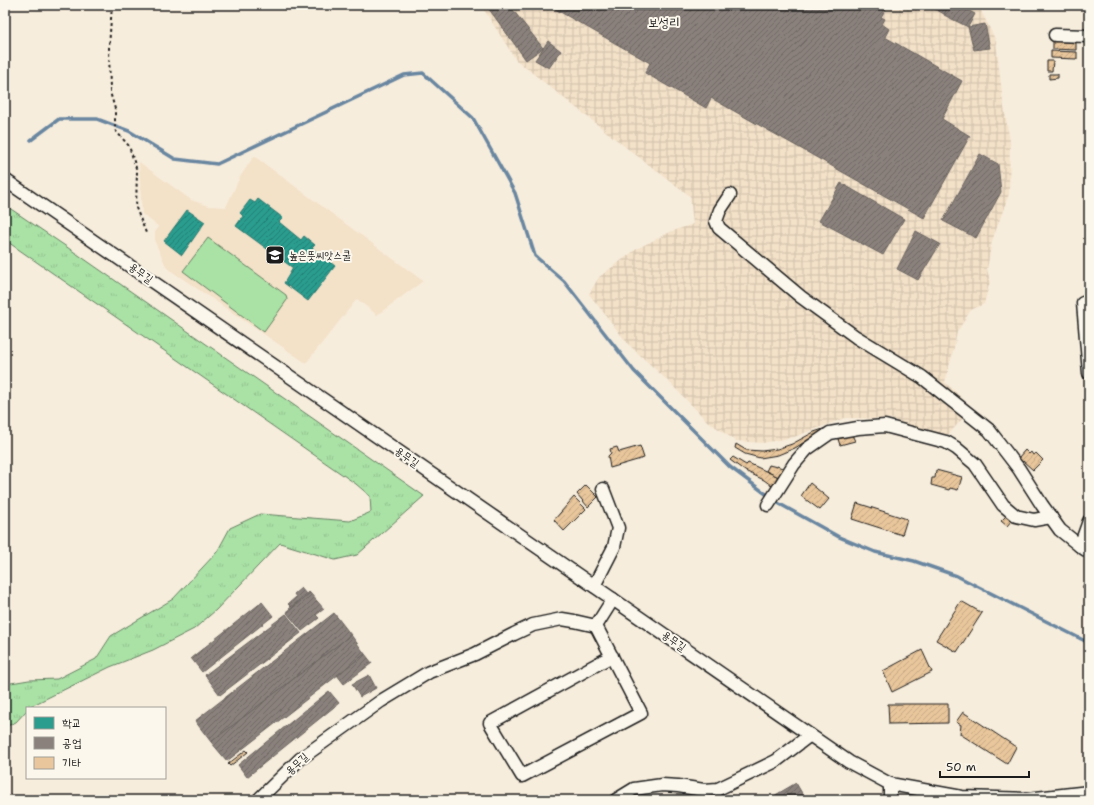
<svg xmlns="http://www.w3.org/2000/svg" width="1094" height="805" font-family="'Shantell Sans','Poor Story',sans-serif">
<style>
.built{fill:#f3e1c8}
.industrial{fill:url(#industrial-grid)}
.grass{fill:url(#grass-tufts);stroke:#637f61}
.park{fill:#aae2a6;stroke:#637f61}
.schools{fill:url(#schools-hatch);stroke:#26766c}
.industry{fill:url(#industry-hatch);stroke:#69635f}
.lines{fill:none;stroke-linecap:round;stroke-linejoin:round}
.stream{stroke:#6986a0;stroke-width:3.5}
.building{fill:url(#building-hatch);stroke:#1c1c1c}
.minor-casing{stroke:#1c1c1c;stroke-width:15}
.path{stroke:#1c1c1c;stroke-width:2;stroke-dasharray:3 3;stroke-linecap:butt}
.minor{stroke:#fbf7ec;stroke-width:12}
.labels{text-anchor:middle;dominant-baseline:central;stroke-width:4;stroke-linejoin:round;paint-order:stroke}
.poi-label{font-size:11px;fill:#1c1c1c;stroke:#fbf7ec;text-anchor:start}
.street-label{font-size:11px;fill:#1c1c1c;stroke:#fbf7ec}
.quarter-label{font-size:13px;fill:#1c1c1c;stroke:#fbf7ec}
</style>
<defs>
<pattern id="industrial-grid" width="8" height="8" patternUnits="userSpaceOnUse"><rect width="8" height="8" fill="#f3e1c8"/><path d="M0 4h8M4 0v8" fill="none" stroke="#d0c0ab"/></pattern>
<pattern id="grass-tufts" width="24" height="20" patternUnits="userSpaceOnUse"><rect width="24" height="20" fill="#aae2a6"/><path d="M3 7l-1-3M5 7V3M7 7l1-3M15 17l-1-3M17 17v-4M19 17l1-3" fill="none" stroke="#92c18e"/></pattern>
<pattern id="schools-hatch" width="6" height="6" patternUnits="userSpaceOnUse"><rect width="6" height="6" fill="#2a9d8f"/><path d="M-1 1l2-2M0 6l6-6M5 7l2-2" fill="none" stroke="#237f74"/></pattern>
<pattern id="industry-hatch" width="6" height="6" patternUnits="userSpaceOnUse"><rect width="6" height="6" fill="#8a817c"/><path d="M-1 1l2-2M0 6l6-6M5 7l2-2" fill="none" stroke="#706965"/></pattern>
<pattern id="building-hatch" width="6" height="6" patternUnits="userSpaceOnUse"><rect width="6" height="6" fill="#e9c69b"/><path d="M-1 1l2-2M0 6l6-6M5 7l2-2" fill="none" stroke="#c7aa85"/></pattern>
</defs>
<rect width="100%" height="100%" fill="#f7eddc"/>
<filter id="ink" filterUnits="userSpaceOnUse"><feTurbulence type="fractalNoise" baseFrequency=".025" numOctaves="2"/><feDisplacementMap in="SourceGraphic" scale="8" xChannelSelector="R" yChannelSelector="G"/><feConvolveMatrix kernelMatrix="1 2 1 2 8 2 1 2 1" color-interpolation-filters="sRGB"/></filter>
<g filter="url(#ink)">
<polygon class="built" points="254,156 423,281 377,315 357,299 306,363 167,268 155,242 155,232 159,227 142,214 139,162 191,200 209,206 226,207 240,177"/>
<polygon class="industrial" points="481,5 978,5 996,41 1003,102 1010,141 1009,194 992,241 987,269 990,281 984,304 971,310 957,332 954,348 945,382 972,408 948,435 923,431 891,419 845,418 794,437 763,443 736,441 707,421 668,381 628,344 589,294 599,277 638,248 670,232 693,224 690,196 628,149 516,60"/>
<polygon class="grass" points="5,205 80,256 424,496 357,555 335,560 280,543 216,610 194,629 153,650 110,667 31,706 27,708 27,710 16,722 5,727 5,684 29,680 57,679 96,659 111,636 173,599 217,552 230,528 260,514 350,521 371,512 370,496 356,484 5,240"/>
<polygon class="park" points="208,238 286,295 287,300 264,332 183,271"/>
<g class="schools">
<polygon points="258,199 283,218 279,222 301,240 304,236 315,245 312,248 335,266 308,301 284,283 293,268 236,226 243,216 240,213 250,200 255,203"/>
<polygon points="187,210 205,222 182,255 164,241"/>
</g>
<g class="industry">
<polygon points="486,5 509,5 543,48 526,60"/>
<polygon points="548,5 888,5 881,17 885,19 882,24 889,29 885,37 962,81 942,119 970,136 924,218 711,98 706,108 645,73 650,63"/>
<polygon points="928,5 949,5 944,14"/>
<polygon points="949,5 958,5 975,14 968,27 944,15"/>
<polygon points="985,24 990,48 974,50 968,27"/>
<polygon points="548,41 561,51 549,68 535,60"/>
<polygon points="980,154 998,164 1001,192 976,238 943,221"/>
<polygon points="841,183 904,219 883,255 819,221"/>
<polygon points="916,231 940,244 918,280 897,269"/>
<polygon points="1089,575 1089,592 1082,587"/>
<polygon points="301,588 306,594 291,607 288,604 296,597 294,594"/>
<polygon points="309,592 310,593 287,613 289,609"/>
<polygon points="310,593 324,609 316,615 319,618 302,631 287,613"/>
<polygon points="262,602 273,616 202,672 191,658"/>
<polygon points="334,613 351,635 211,742 195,721"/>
<polygon points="286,614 301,633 220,695 205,675"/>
<polygon points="351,635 365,654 227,761 211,742"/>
<polygon points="365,654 372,663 344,684 337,675"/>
<polygon points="369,675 376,688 360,697 352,684"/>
<polygon points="329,691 339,703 247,777 238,765"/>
<polygon points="796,783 806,800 767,800"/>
</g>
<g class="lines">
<polyline class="stream" points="31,140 59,119 97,119 129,131 175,159 217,164 404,75 423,73 473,118 515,193 535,256 564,281 634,371 730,467 778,503 839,537 875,552 914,561 957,576 1089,643"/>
</g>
<g class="building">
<polygon points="1053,41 1076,43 1076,50 1053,49"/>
<polygon points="1051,51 1077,52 1077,59 1051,58"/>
<polygon points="1047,61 1053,61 1052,71 1047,71"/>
<polygon points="1049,74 1058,74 1058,78 1049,79"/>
<polygon points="826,428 827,430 819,433 795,448 778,455 760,458 745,454 735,448 736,444 746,450 762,451 777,449 792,444 814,432"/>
<polygon points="852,435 855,441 840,445 838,439"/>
<polygon points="640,446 644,458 610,468 608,456 611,453 610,449 617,447 619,452"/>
<polygon points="1025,450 1029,454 1031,452 1033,455 1036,453 1043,460 1033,470 1023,461 1022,463 1018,458"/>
<polygon points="733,457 746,465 748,463 781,478 775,488 764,480 745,471 730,460"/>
<polygon points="769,465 777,467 777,466 785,469 781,478 766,471"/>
<polygon points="936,470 962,477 958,490 950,488 949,490 931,485 932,478 935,478"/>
<polygon points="810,483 829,499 820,510 801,496"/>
<polygon points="586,485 598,497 588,507 577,494"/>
<polygon points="574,497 586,509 564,531 554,520"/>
<polygon points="857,503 907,519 902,535 852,519"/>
<polygon points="1006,516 1012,520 1007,526 1001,521"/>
<polygon points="961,601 982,613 957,652 936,640"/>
<polygon points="922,650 932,672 892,692 883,671"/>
<polygon points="888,704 948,704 948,723 889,724"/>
<polygon points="963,712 1016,747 1007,764 960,734 961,725 956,722"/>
<polygon points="246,750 248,752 230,766 228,764"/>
</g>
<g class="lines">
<g class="minor-casing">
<g id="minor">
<polyline points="1055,35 1089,36"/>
<polyline points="5,180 849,762 890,784 962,797 1027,799 1089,792"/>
<polyline points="730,195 720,210 716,221 719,228 801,297 856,337 922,377 989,430 1019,469 1042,505 1060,530 1080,546"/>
<polyline points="1089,301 1083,303 1089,373"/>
<polyline points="768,505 794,464 807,449 830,433 858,428 885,426 946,442 956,448 975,464 1003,505 1016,516 1034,520 1051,517"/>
<polyline points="1089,521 1080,546 1089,552"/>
<polyline points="594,586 614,547 618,528 603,489"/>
<polyline points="612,656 490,723 522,776 641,713 596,626 613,599"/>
<polyline points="890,784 890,800"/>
<polyline points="258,800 300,759 381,701 429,672 475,654 514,634 533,625 562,619 574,621 596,626"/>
<polyline points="616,800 634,789 662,785 678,786 704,790 718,789 776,761 810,735"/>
</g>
</g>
<polyline class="path" points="112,5 109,47 110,92 115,109 115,130 129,146 137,171 136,208 146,233"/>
<use href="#minor" class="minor"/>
</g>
</g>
<defs>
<g id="school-square" transform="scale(1)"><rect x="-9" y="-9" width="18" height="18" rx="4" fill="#1c1c1c" stroke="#fbf7ec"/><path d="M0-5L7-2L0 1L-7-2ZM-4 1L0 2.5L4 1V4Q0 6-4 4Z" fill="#fff"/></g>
</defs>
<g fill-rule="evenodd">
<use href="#school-square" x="275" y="255"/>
</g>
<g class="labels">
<g class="poi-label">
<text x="289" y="255">높은뜻씨앗스쿨</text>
</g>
<g class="street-label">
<text transform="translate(141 273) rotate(35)">용무길</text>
<text transform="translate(407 457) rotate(35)">용무길</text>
<text transform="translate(674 641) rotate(35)">용무길</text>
<text transform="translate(297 764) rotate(-43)">용무길</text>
</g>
<g class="quarter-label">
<text x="664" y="22">보성리</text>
</g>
</g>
<rect width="1094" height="805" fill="none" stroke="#fbf7ec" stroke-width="20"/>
<rect x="10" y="10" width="1074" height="785" fill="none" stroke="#1c1c1c" stroke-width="1.5" filter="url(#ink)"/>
<rect x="26" y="707" width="140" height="72" fill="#fbf7ec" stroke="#a29f99"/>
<rect x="34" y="717" width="20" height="12" fill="#2a9d8f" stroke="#a29f99"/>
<text x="62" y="727" font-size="12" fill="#1c1c1c">학교</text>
<rect x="34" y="737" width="20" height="12" fill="#8a817c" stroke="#a29f99"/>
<text x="62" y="747" font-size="12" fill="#1c1c1c">공업</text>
<rect x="34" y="757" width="20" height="12" fill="#e9c69b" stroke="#a29f99"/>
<text x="62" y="767" font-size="12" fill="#1c1c1c">기타</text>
<path d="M940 771v6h89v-6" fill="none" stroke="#1c1c1c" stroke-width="2"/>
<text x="946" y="771" font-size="12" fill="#1c1c1c" stroke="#fbf7ec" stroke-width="3" paint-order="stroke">50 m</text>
</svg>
